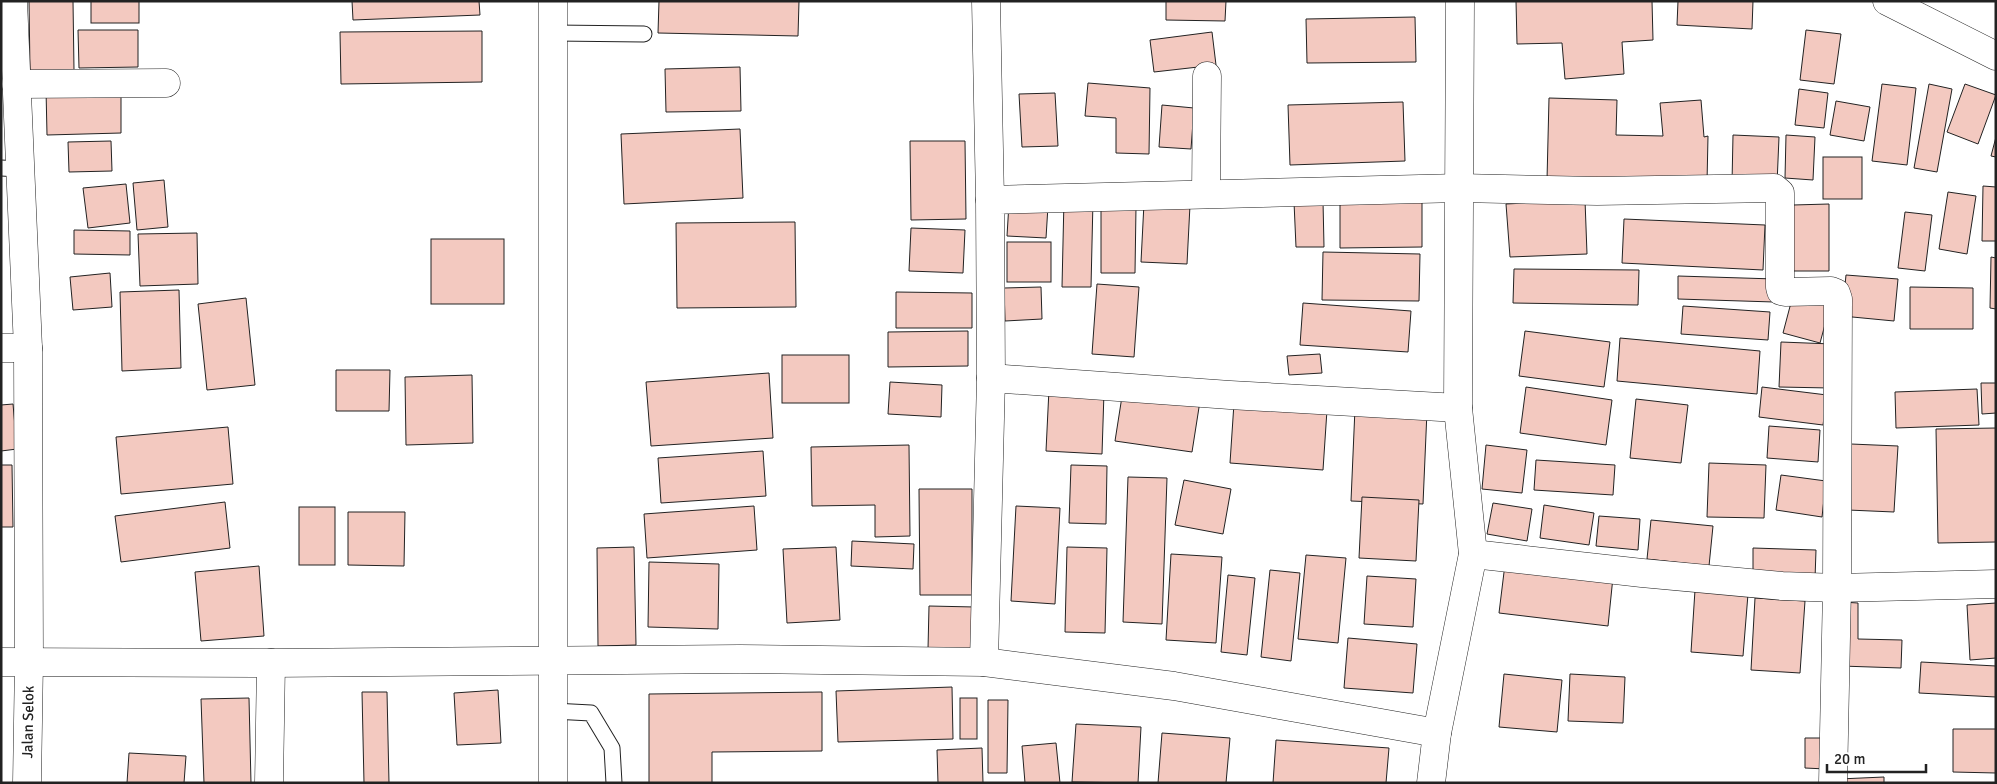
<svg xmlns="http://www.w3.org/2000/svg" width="1997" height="784" font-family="Signika,sans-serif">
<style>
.building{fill:#f3c9c0;stroke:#222}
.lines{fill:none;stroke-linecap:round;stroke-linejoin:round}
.service-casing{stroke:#222;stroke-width:17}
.minor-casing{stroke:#222;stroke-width:29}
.service{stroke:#fff;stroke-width:15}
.minor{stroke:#fff;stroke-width:28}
.labels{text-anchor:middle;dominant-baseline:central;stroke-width:4;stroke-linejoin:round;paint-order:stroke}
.street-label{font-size:15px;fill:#222;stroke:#fff}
</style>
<rect width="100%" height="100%" fill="#fff"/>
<g class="building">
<polygon points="29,1 73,1 74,70 30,71"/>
<rect x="91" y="1" width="48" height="22"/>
<polygon points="352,1 479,1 480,15 353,20"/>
<polygon points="659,1 799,1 798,36 658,33"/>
<polygon points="1166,1 1226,1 1225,21 1166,20"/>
<polygon points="1516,1 1652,1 1653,40 1622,42 1624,74 1565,79 1562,43 1517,44"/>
<polygon points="1678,1 1753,1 1752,29 1677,25"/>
<polygon points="1415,17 1416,62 1307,63 1306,19"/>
<polygon points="78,30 138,30 138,67 79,68"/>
<polygon points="1806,30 1841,34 1834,84 1800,80"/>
<polygon points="482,31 482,82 341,84 340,32"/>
<polygon points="1212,32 1216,65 1154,72 1150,40"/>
<polygon points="740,67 741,111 666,112 665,69"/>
<polygon points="1088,83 1150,88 1149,154 1116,153 1116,118 1085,116"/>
<polygon points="1882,84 1916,88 1907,165 1872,161"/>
<polygon points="1929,84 1952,89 1937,172 1914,168"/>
<polygon points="1965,84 1996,95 1978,144 1947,132"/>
<polygon points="121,87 121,133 47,135 46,89"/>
<polygon points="1799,89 1828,93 1824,128 1795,125"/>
<polygon points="1055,93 1058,146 1022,147 1019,94"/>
<polygon points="1549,98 1617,100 1616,135 1663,136 1660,103 1701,100 1704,137 1708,136 1707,183 1547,180"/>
<polygon points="1836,101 1870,107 1864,141 1830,135"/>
<polygon points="1403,102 1405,161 1290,165 1288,105"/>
<polygon points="1162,105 1194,108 1191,149 1159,147"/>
<polygon points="740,129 743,198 624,204 621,134"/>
<polygon points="1733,135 1779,137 1777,184 1732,183"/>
<polygon points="1786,135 1815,137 1813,180 1785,178"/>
<polygon points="1996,137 1996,157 1991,156"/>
<polygon points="111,141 112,171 69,172 68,142"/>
<polygon points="910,141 965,141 966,219 911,220"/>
<rect x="1823" y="157" width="39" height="42"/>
<polygon points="164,180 168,227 137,230 133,183"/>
<polygon points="126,184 130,223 88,228 83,188"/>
<polygon points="1983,186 1996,187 1996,241 1982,241"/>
<polygon points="1948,192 1976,196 1967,254 1939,249"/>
<polygon points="1064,199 1093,200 1091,287 1062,287"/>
<polygon points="1422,199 1422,247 1340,248 1340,200"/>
<polygon points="1585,200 1587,254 1510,257 1506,204"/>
<polygon points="1323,201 1324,247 1296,247 1294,202"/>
<polygon points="1009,203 1048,206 1046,238 1007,236"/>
<polygon points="1144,203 1190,205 1187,264 1141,262"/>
<polygon points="1829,204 1829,271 1793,271 1793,205"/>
<polygon points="1101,207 1136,207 1135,273 1101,273"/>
<polygon points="1905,212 1932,215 1925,271 1898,268"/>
<polygon points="1624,219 1765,225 1763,270 1622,263"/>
<polygon points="795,222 796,307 677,308 676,223"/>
<polygon points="911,228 965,230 963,273 909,271"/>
<polygon points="74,230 130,231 130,255 74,254"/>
<polygon points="197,233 198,284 140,286 138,234"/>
<rect x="431" y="239" width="73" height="65"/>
<rect x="1007" y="242" width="44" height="40"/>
<polygon points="1323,252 1420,254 1419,301 1322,300"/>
<polygon points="1991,257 1996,258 1996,309 1990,308"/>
<polygon points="1514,269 1639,270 1638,305 1513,303"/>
<polygon points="110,273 112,307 73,310 70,277"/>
<polygon points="1846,275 1898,279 1894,321 1842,316"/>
<polygon points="1678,276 1775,279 1774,302 1678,299"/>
<polygon points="1097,284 1139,287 1134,357 1092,354"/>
<polygon points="1041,287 1042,319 1005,321 1004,288"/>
<polygon points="1910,287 1973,288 1973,329 1910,329"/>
<polygon points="179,290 181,368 122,371 120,292"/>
<polygon points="896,292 972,293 972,328 896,328"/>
<polygon points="1793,295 1830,306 1820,343 1783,333"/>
<polygon points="246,298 255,385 207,390 198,304"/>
<polygon points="1303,303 1411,311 1408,352 1300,345"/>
<polygon points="1683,306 1770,312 1768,340 1681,334"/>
<polygon points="968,331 968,366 888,367 888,332"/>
<polygon points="1525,331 1610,342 1604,387 1519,376"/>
<polygon points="1620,338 1760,351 1757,394 1617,381"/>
<polygon points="1781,342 1832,344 1830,388 1779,387"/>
<polygon points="1320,354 1322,373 1289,375 1287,356"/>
<rect x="782" y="355" width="67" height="48"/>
<polygon points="336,370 390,370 389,411 336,411"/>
<polygon points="769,373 773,438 651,446 646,382"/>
<polygon points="472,375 473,443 406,445 405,377"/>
<polygon points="890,382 942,385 941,417 888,414"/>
<polygon points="1981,383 1996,383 1996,413 1982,414"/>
<polygon points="1526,387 1612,400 1606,445 1520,433"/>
<polygon points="1762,387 1827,395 1823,425 1759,417"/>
<polygon points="1049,389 1104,392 1102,454 1046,451"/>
<polygon points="1977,389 1979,425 1896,428 1895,392"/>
<polygon points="1123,390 1200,401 1192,452 1115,441"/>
<polygon points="1636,399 1688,405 1681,463 1630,458"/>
<polygon points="1234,403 1327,410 1323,470 1230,463"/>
<polygon points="13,404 17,449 1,451 1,405"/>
<polygon points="1355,408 1427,411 1423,504 1351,501"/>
<polygon points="1769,426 1820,430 1818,462 1767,458"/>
<polygon points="228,427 233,484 121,494 116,437"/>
<polygon points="1996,428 1996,542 1938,543 1936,429"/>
<polygon points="1851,444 1898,446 1894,512 1848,510"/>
<polygon points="909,445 910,536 875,537 875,505 812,506 811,447"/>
<polygon points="1486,445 1527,450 1522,493 1482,489"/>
<polygon points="763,451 766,496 661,503 658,458"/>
<polygon points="1536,460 1615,465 1613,495 1534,490"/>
<polygon points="1709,463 1766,465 1764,518 1707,517"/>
<polygon points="1,465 12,465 13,527 1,527"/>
<polygon points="1071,465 1107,466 1106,524 1069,523"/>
<polygon points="1781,475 1826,481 1822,517 1776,510"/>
<polygon points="1128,477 1167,478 1162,624 1123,622"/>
<polygon points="1184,480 1231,489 1223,534 1175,525"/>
<polygon points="919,489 972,489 972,595 920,595"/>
<polygon points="1362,497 1419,500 1416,561 1359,558"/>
<polygon points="225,502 230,548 121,562 115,516"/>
<polygon points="1493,503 1532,509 1527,541 1487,534"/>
<polygon points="1544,505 1594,513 1589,545 1540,538"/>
<polygon points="754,506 757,550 647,558 644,514"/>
<polygon points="1016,506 1060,508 1055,604 1011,601"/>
<rect x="299" y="507" width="36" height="58"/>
<polygon points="348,512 405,512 404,566 348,565"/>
<polygon points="1599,516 1640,519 1638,550 1596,546"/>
<polygon points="1651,520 1713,526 1709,566 1647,559"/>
<polygon points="852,541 914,544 913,569 851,566"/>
<polygon points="634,547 636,645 598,646 597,548"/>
<polygon points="836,547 840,620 787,623 783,549"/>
<polygon points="1067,547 1107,548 1105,633 1065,632"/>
<polygon points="1753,548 1816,550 1815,579 1753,577"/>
<polygon points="1171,554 1222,557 1216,643 1166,640"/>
<polygon points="1306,555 1346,558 1338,643 1298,639"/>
<polygon points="649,562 719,564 718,629 648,627"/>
<polygon points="1505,564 1613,577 1608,626 1499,613"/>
<polygon points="259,566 264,636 201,641 195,572"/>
<polygon points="1270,570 1300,573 1291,661 1261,657"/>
<polygon points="1228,575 1255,578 1247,655 1221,652"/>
<polygon points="1367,576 1416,579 1413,627 1364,624"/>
<polygon points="1695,590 1748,594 1743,656 1691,652"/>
<polygon points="1755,598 1805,601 1800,673 1751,670"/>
<polygon points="1842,602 1858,603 1858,639 1902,640 1901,668 1841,666"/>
<polygon points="1996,603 1996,658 1970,660 1967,605"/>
<polygon points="929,606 975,607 974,650 928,649"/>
<polygon points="1348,638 1417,644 1413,693 1344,688"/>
<polygon points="1921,662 1996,666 1996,697 1919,693"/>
<polygon points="1504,674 1562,680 1557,732 1499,727"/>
<polygon points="1570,674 1625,677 1623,723 1568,721"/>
<polygon points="952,687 953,739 838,742 836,691"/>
<polygon points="498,690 501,743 457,745 454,693"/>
<polygon points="362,692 387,692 389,783 364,783"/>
<polygon points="822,692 822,751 712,752 712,783 649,783 649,694"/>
<polygon points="249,698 251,783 204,783 201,699"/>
<rect x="960" y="698" width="17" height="41"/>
<polygon points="988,700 1008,700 1007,773 988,773"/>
<polygon points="1076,724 1141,727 1138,783 1072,782"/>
<polygon points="1953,729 1996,729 1996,773 1953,772"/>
<polygon points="1162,733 1230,738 1226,783 1158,783"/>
<polygon points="1805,738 1827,738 1826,769 1805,768"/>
<polygon points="1276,740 1389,748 1386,783 1273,783"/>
<polygon points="1056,743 1060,783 1025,783 1022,746"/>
<polygon points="982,748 983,783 938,783 937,750"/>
<polygon points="129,753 186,756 184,783 127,783"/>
<polygon points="1884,777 1884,783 1839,783 1839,779"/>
</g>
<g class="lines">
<g class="service-casing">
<g id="service">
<polyline points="554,33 644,34"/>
<polyline points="1,168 20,169"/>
<polyline points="553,711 591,713 612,748 614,783"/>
</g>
</g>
<g class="minor-casing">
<g id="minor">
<polyline points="13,1 28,348 29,661 27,783"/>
<polyline points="553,1 553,783"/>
<polyline points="986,1 990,200"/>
<polyline points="1887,1 1996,56"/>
<polyline points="16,84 166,83"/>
<polyline points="1206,194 1207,76"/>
<polyline points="1,348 28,348"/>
<polyline points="991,378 990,200 1460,188 1597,191 1774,188 1780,193 1780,287 1781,291 1785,292 1831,291 1836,293 1838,299 1837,588 1833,783"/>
<polyline points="1473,554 1642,573 1782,586 1837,588 1996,584"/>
<polyline points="1,662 271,663 740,659 984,662 1174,686 1437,733"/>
<polyline points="984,662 991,378 1230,395 1458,408"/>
<polyline points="269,783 271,663"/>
<polyline points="1431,783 1437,733 1473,554 1458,408 1460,1"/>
</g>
</g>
<use href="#service" class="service"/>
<use href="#minor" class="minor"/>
</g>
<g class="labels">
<g class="street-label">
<text transform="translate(28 722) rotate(-89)">Jalan Selok</text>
</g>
</g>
<rect width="1997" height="784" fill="none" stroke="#222222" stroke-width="5"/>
<path d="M1827 764v8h99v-8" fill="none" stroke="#222222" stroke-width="2.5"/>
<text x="1834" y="764" font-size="15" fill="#222222" stroke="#ffffff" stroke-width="4" paint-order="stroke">20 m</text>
</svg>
